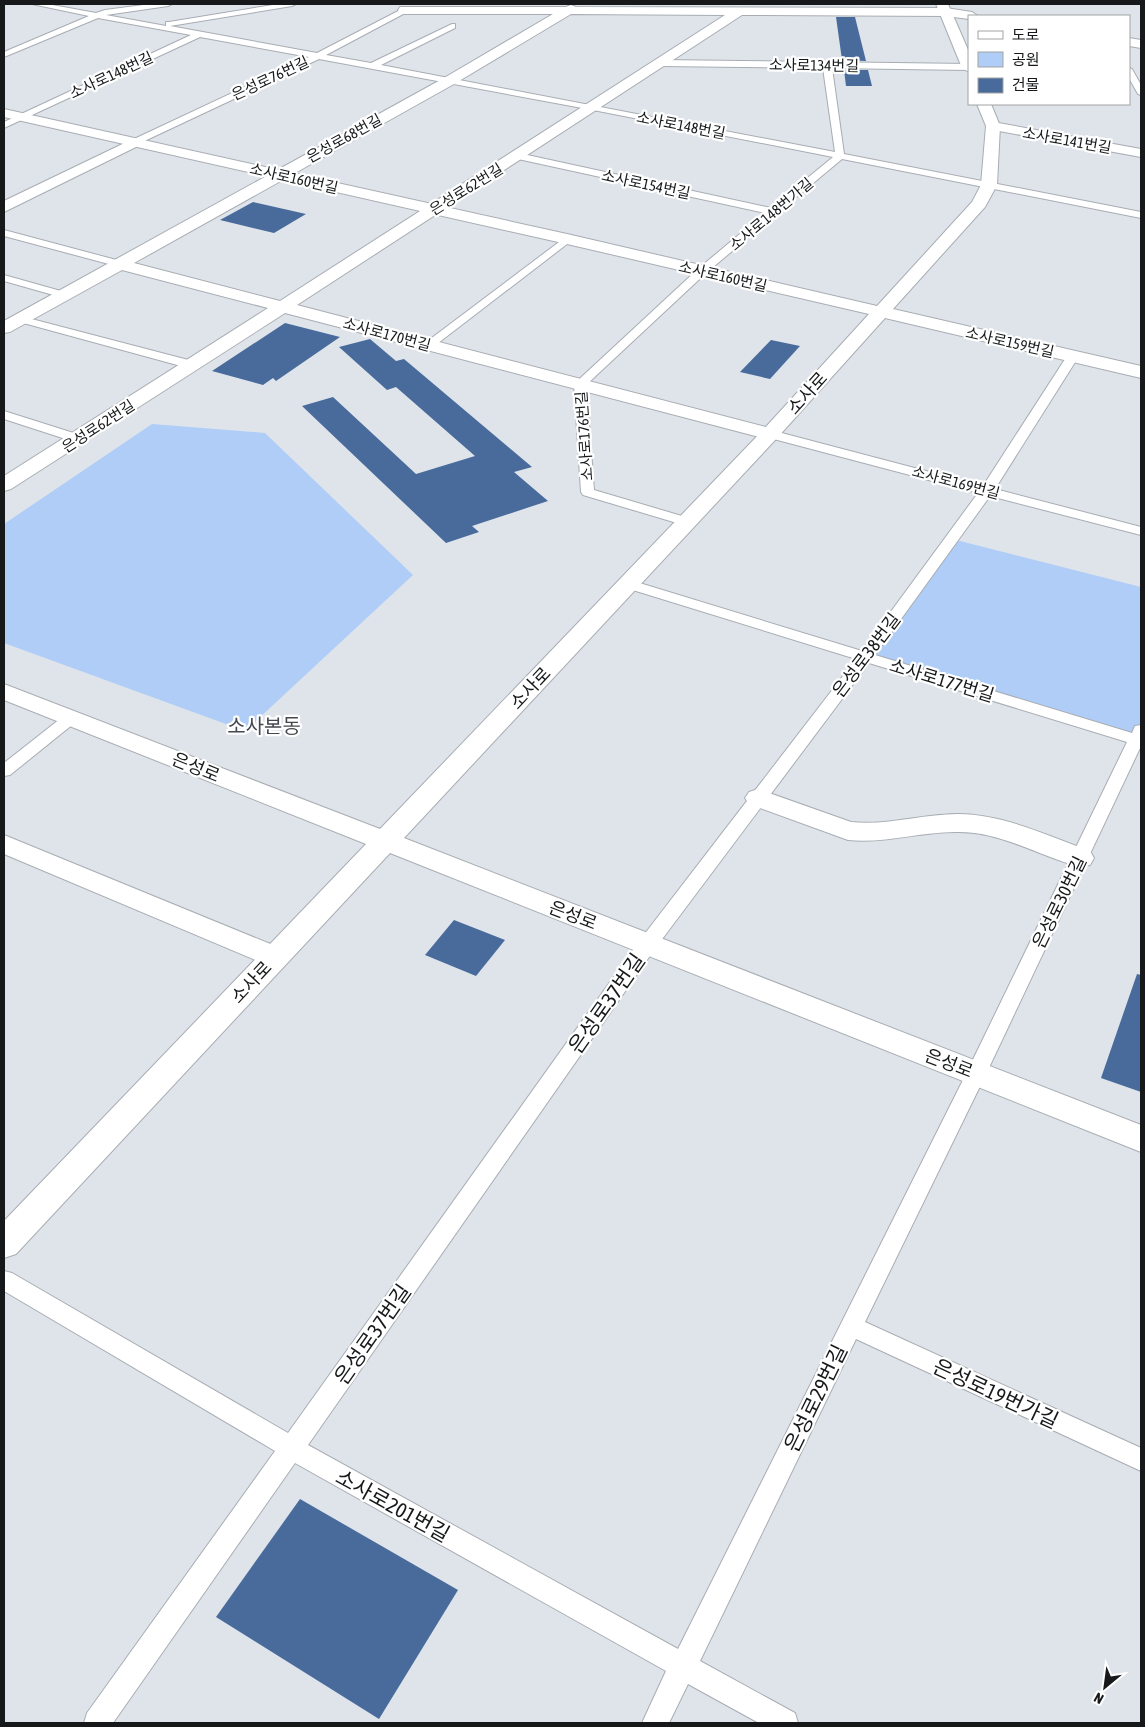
<svg xmlns="http://www.w3.org/2000/svg" width="1145" height="1727" font-family="'Asap Condensed','Noto Sans KR',sans-serif">
<style>
.green{fill:#afcdf7}
.building{fill:#486b9c}
.lines{fill:none;stroke-linecap:round;stroke-linejoin:round}
.lane-casing{stroke:#a8adb3;stroke-width:2}
.street-casing{stroke:#a8adb3;stroke-width:2}
.secondary-casing{stroke:#a8adb3;stroke-width:2}
.lane{fill:#fff;fill-rule:evenodd}
.street{fill:#fff;fill-rule:evenodd}
.secondary{fill:#fff;fill-rule:evenodd}
.labels{text-anchor:middle;dominant-baseline:central;stroke-width:4.5;stroke-linejoin:round;paint-order:stroke}
.far-street-label{font-size:15px;fill:#16181a;stroke:#fff}
.street-label{font-size:18px;fill:#16181a;stroke:#fff}
.quarter-label{font-size:20px;fill:#45494f;stroke:#fff}
.near-street-label{font-size:21px;fill:#16181a;stroke:#fff}
</style>
<rect width="100%" height="100%" fill="#dfe4eb"/>
<g class="green">
<polygon points="152,424 265,433 413,575 245,731 4,643 4,524"/>
<polygon points="952,539 1141,587 1141,730 1137,740 865,657"/>
</g>
<g class="building">
<polygon points="836,17 855,17 866,61 842,60"/>
<polygon points="844,70 868,70 872,86 846,86"/>
<polygon points="253,202 306,214 274,233 220,220"/>
<polygon points="285,323 340,337 276,381 273,378 263,385 212,371"/>
<polygon points="370,339 396,361 404,359 532,467 514,472 548,501 472,526 479,532 446,543 302,406 333,397 416,474 475,456 396,387 387,390 339,347"/>
<polygon points="771,340 800,346 770,379 740,372"/>
<polygon points="454,920 505,940 476,976 425,955"/>
<polygon points="1137,974 1141,975 1141,1092 1101,1078"/>
<polygon points="300,1499 458,1590 379,1719 216,1617"/>
</g>
<g class="lines">
<g class="lane-casing">
<g id="lane">
<polygon points="32,4 47,4 96,13 105,10 151,4 172,4 168,6 106,15 166,26 166,22 169,22 279,4 296,4 292,6 170,26 317,53 404,8 408,10 407,12 326,55 371,63 452,24 455,24 455,28 381,65 835,152 823,68 660,66 656,63 660,60 969,64 969,70 832,68 844,154 1141,212 1141,218 842,159 706,273 586,385 594,490 692,519 694,522 692,525 687,526 583,495 581,492 574,384 698,269 765,213 518,159 513,156 518,153 771,208 833,157 593,110 319,59 138,144 132,144 132,140 309,57 200,37 4,128 4,122 191,35 98,18 4,57 4,52 89,16"/>
<polygon points="1129,68 1132,69 1141,85 1141,95 1138,94 1129,78"/>
<polygon points="4,230 124,262 125,264 120,267 4,236"/>
<polygon points="567,236 571,237 572,239 571,241 433,347 425,347 423,345 425,343"/>
<polygon points="4,275 68,293 70,295 64,298 4,281"/>
<polygon points="20,316 196,362 198,365 192,369 16,321 14,319"/>
<path d="M 1073,352 L 1079,356 L 995,489 L 1141,527 L 1141,535 L 990,496 L 875,655 L 1132,733 L 1135,726 L 1141,725 L 1141,746 L 986,1074 L 865,1322 L 1141,1448 L 1141,1471 L 856,1339 L 700,1661 L 795,1713 L 798,1723 L 759,1723 L 688,1684 L 669,1723 L 642,1723 L 666,1671 L 295,1463 L 113,1723 L 84,1723 L 87,1713 L 275,1451 L 4,1291 L 4,1271 L 12,1273 L 288,1433 L 640,940 L 856,659 L 623,587 L 621,584 L 623,581 L 633,581 L 862,651 L 978,493 L 766,437 L 764,434 L 766,431 L 774,431 L 983,486 L 1067,356 ZM 869,663 L 1127,742 L 966,1074 L 678,1649 L 308,1445 L 654,950 Z"/>
<polygon points="4,411 83,436 84,439 78,443 4,419"/>
<polygon points="71,713 77,715 79,718 77,721 10,775 4,776 4,763 65,715"/>
</g>
</g>
<g class="street-casing">
<g id="street">
<path d="M 571,5 L 576,7 L 946,8 L 972,12 L 978,16 L 969,16 L 969,19 L 946,16 L 742,15 L 297,305 L 777,430 L 780,434 L 777,438 L 770,440 L 763,438 L 285,313 L 11,489 L 4,491 L 4,476 L 268,308 L 122,270 L 10,332 L 4,333 L 4,321 L 444,78 L 553,14 L 404,14 L 400,13 L 398,10 L 400,7 L 566,7 ZM 571,14 L 725,15 L 280,301 L 134,263 L 454,84 Z"/>
<polygon points="1129,38 1141,40 1141,48 1129,46"/>
<polygon points="993,122 1141,149 1141,157 988,129 986,126 988,123"/>
<polygon points="135,138 140,139 142,142 140,145 4,212 4,201"/>
<path d="M 758,789 L 851,822 C 886,826 922,814 958,814 C 1003,814 1048,836 1090,851 L 1094,858 L 1090,865 L 1080,867 C 1039,856 1002,832 959,832 C 922,831 885,844 848,840 L 749,804 L 745,798 L 749,792 Z"/>
<polygon points="4,835 285,950 290,957 285,964 275,968 265,964 4,854"/>
</g>
</g>
<g class="secondary-casing">
<g id="secondary">
<polygon points="936,4 948,4 969,52 969,72 962,68"/>
<polygon points="977,104 991,104 1000,126 997,185 985,207 893,309 1141,366 1141,378 885,318 777,438 404,838 1141,1125 1141,1152 390,853 16,1254 4,1258 4,1221 366,844 4,700 4,684 380,829 763,430 869,314 567,244 4,117 4,109 567,234 877,306 972,202 981,185 986,126"/>
</g>
</g>
<use href="#lane" class="lane"/>
<use href="#street" class="street"/>
<use href="#secondary" class="secondary"/>
</g>
<g class="labels">
<g class="far-street-label">
<text transform="translate(814 65) rotate(1)">소사로134번길</text>
<text transform="translate(111 75) rotate(-25)">소사로148번길</text>
<text transform="translate(270 78) rotate(-25)">은성로76번길</text>
<text transform="translate(681 125) rotate(11)">소사로148번길</text>
<text transform="translate(344 138) rotate(-29)">은성로68번길</text>
<text transform="translate(1067 140) rotate(10)">소사로141번길</text>
<text transform="translate(294 178) rotate(13)">소사로160번길</text>
<text transform="translate(646 184) rotate(12)">소사로154번길</text>
<text transform="translate(466 189) rotate(-32)">은성로62번길</text>
<text transform="translate(771 214) rotate(-40)">소사로148번가길</text>
<text transform="translate(723 276) rotate(13)">소사로160번길</text>
<text transform="translate(387 334) rotate(15)">소사로170번길</text>
<text transform="translate(1010 342) rotate(13)">소사로159번길</text>
<text transform="translate(98 426) rotate(-33)">은성로62번길</text>
<text transform="translate(584 436) rotate(-94)">소사로176번길</text>
<text transform="translate(956 482) rotate(15)">소사로169번길</text>
</g>
<g class="street-label">
<text transform="translate(807 393) rotate(-48)">소사로</text>
<text transform="translate(866 655) rotate(-53)">은성로38번길</text>
<text transform="translate(942 680) rotate(17)">소사로177번길</text>
<text transform="translate(530 688) rotate(-47)">소사로</text>
<text transform="translate(196 767) rotate(22)">은성로</text>
<text transform="translate(1059 902) rotate(-64)">은성로30번길</text>
<text transform="translate(573 915) rotate(21)">은성로</text>
<text transform="translate(251 982) rotate(-47)">소사로</text>
<text transform="translate(949 1063) rotate(21)">은성로</text>
</g>
<g class="quarter-label">
<text x="264" y="725">소사본동</text>
</g>
<g class="near-street-label">
<text transform="translate(606 1003) rotate(-55)">은성로37번길</text>
<text transform="translate(372 1334) rotate(-55)">은성로37번길</text>
<text transform="translate(996 1393) rotate(25)">은성로19번가길</text>
<text transform="translate(815 1398) rotate(-64)">은성로29번길</text>
<text transform="translate(393 1505) rotate(29)">소사로201번길</text>
</g>
</g>
<rect width="1145" height="1727" fill="none" stroke="#16181a" stroke-width="10"/>
<rect x="968" y="15" width="162" height="90" fill="#ffffff" stroke="#a2a3a3"/>
<rect x="978" y="31" width="25" height="8" fill="#ffffff" stroke="#a2a3a3"/>
<text x="1012" y="40" font-size="15" fill="#16181a">도로</text>
<rect x="978" y="52" width="25" height="15" fill="#afcdf7" stroke="#a2a3a3"/>
<text x="1012" y="65" font-size="15" fill="#16181a">공원</text>
<rect x="978" y="78" width="25" height="15" fill="#486b9c" stroke="#a2a3a3"/>
<text x="1012" y="90" font-size="15" fill="#16181a">건물</text>
<g transform="translate(1105 1687) rotate(209)" stroke="#ffffff" stroke-width="4" paint-order="stroke">
<path d="M0-4L9 19L0 12L-9 19Z" fill="#16181a"/>
<text y="-8" font-size="14" font-weight="bold" text-anchor="middle" fill="#16181a">N</text>
</g>
</svg>
